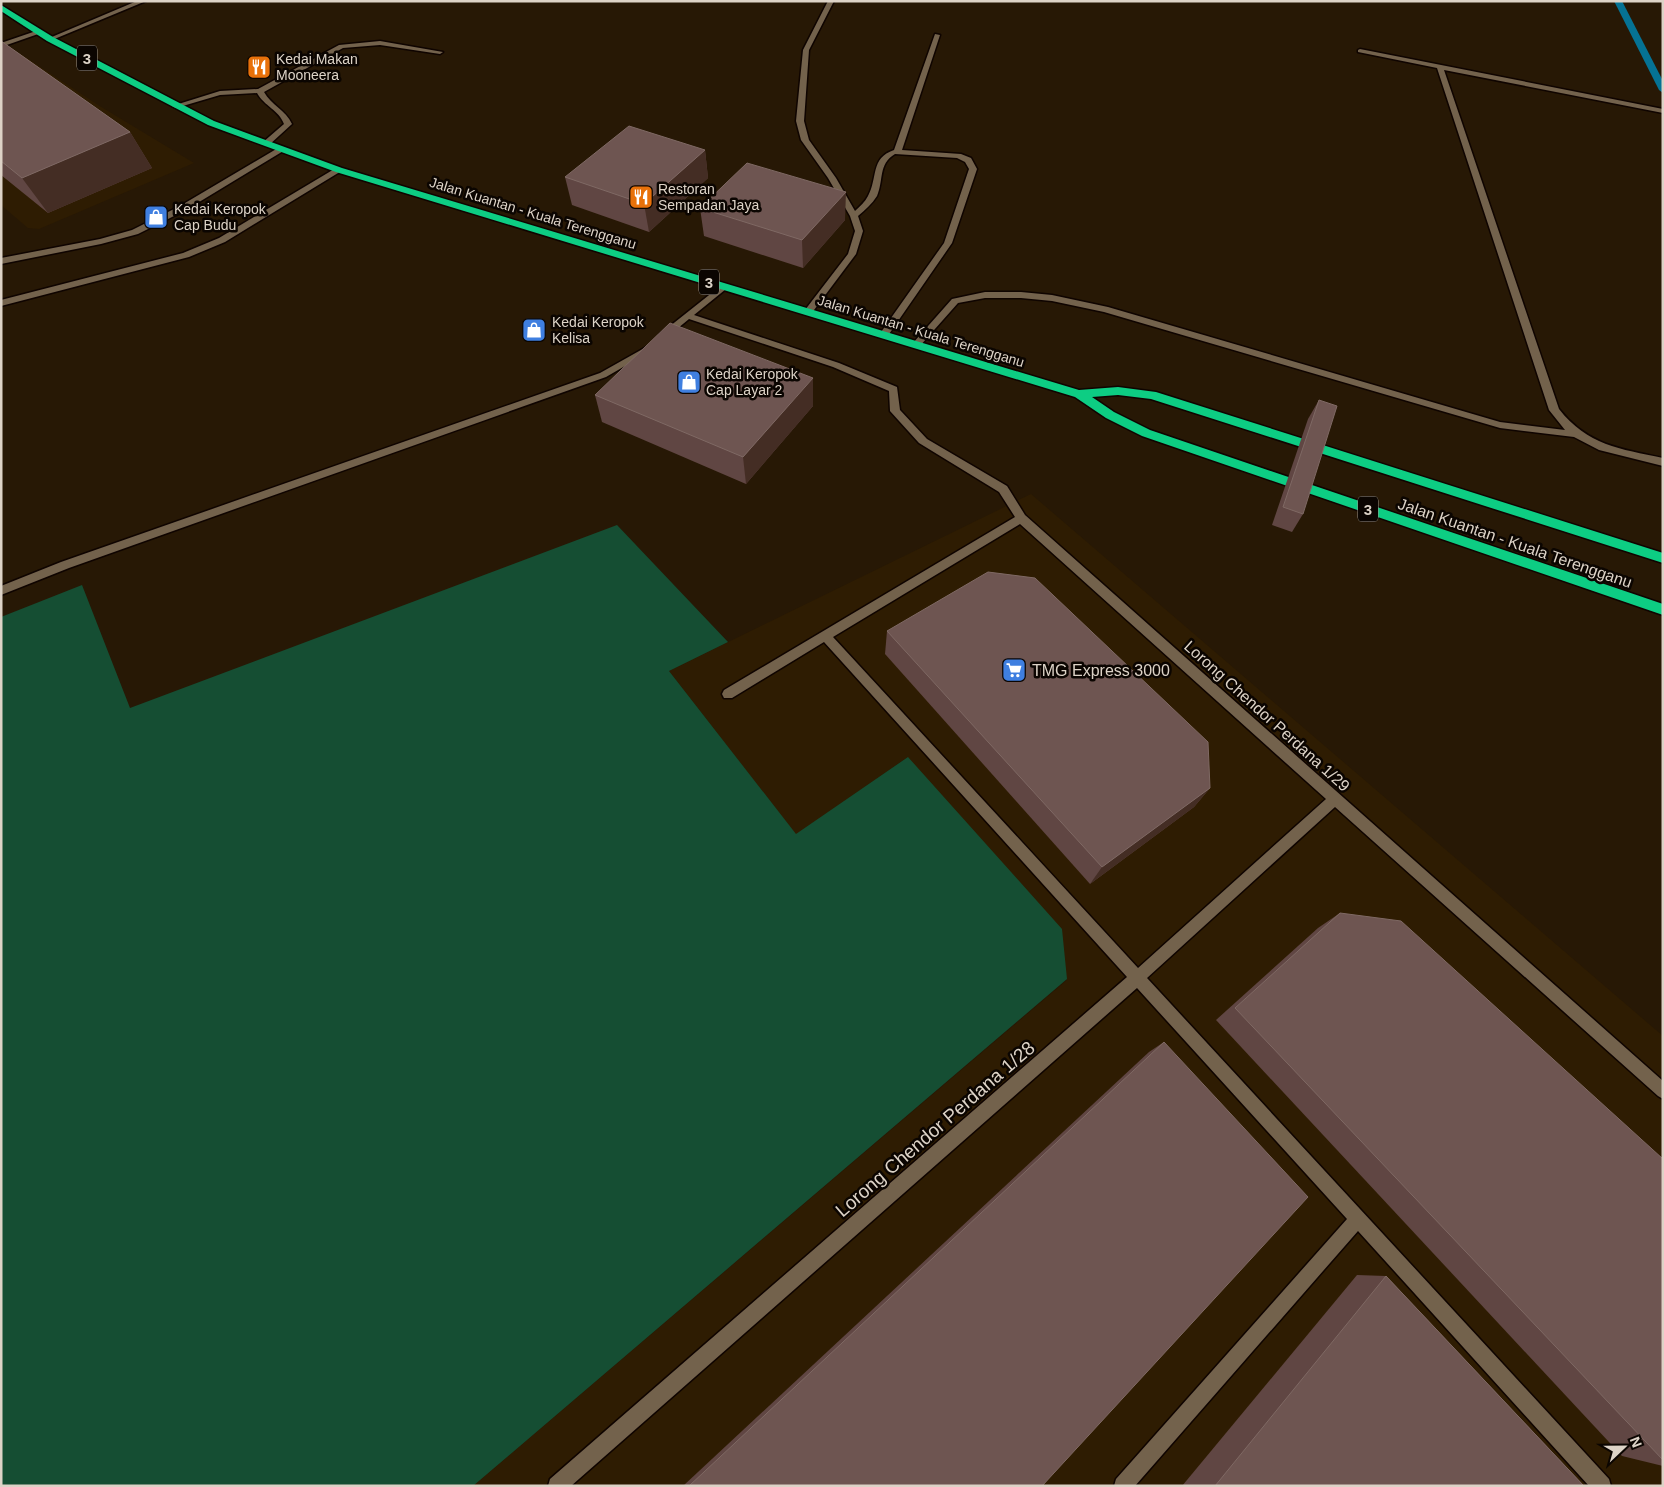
<svg xmlns="http://www.w3.org/2000/svg" width="1664" height="1487" font-family="Arial,sans-serif">
<style>
.built{fill:#2e1c02}
.forest{fill:#154e33}
.lines{fill:none;stroke-linecap:round;stroke-linejoin:round}
.stream{fill:#057294;fill-rule:evenodd}
.minor-casing{stroke:#0f0400;stroke-width:3}
.highway-casing{stroke:#0f0400;stroke-width:3}
.minor{fill:#73624c;fill-rule:evenodd}
.highway{fill:#0dcd83;fill-rule:evenodd}
.wall{fill:#604643}
.shaded-wall{fill:#442d24}
.building{fill:#6e5551;stroke:#7f6964}
.labels{text-anchor:middle;dominant-baseline:central;stroke-width:5;stroke-linejoin:round;paint-order:stroke}
.far-poi-label{font-size:14px;fill:#ddd3c7;stroke:#0b0501;text-anchor:start}
.far-street-label{font-size:14px;fill:#ddd3c7;stroke:#0b0501}
.shield{fill:#0b0501;stroke:#9e958c;stroke-width:1}
.shield-label{font-size:15px;font-weight:bold;fill:#ddd3c7}
.street-label{font-size:16px;fill:#ddd3c7;stroke:#0b0501}
.poi-label{font-size:16px;fill:#ddd3c7;stroke:#0b0501;text-anchor:start}
.near-street-label{font-size:19px;fill:#ddd3c7;stroke:#0b0501}
</style>
<rect width="100%" height="100%" fill="#271805"/>
<g class="built">
<polygon points="1,41 98,105 194,163 39,229 28,228 1,205"/>
<polygon points="1031,494 1663,1036 1663,1486 473,1486 1067,980 908,757 796,835 669,671"/>
</g>
<polygon class="forest" points="617,525 728,642 669,671 796,834 908,757 1062,929 1067,979 473,1486 1,1486 1,617 82,585 130,708"/>
<g class="lines">
<polygon class="stream" points="1614,1 1622,1 1663,81 1663,93 1659,90"/>
<g class="minor-casing">
<g id="minor">
<polygon points="137,1 146,1 52,40 47,39"/>
<path d="M 828,1 L 834,1 L 809,50 L 804,121 L 809,140 L 836,178 L 855,211 C 860,206 865,202 868,196 C 878,178 870,158 894,150 L 935,34 L 940,35 L 902,150 L 961,154 L 971,158 L 977,169 L 952,243 L 887,337 L 884,338 L 879,335 L 944,243 L 969,169 L 965,162 L 957,158 L 895,154 C 878,164 884,180 877,196 C 872,204 865,210 858,216 L 863,231 L 856,254 L 811,314 L 805,314 L 805,310 L 848,254 L 855,231 L 850,216 L 828,178 L 801,140 L 796,121 L 803,50 Z"/>
<polygon points="39,30 41,31 41,33 1,47 1,43"/>
<path d="M 380,41 L 443,52 L 440,54 L 380,45 L 343,48 L 264,92 C 271,105 286,110 292,124 L 269,145 L 262,143 L 284,124 C 279,110 264,106 257,93 L 220,95 L 176,108 L 172,106 L 220,91 L 258,89 L 339,45 Z"/>
<path d="M 1360,49 L 1663,109 L 1663,113 L 1444,70 L 1559,409 C 1587,445 1620,449 1663,458 L 1663,466 L 1599,450 L 1574,437 L 1500,428 L 1104,312 L 1052,301 L 1021,298 L 985,298 L 958,303 L 919,347 L 913,347 L 913,343 L 952,299 L 985,292 L 1021,292 L 1052,295 L 1108,307 L 1500,422 L 1565,430 L 1549,410 L 1437,68 L 1358,52 L 1358,50 Z"/>
<polygon points="278,148 285,150 186,210 138,234 101,244 1,264 1,258 100,239 132,230 180,206"/>
<polygon points="336,168 343,170 225,242 189,257 1,306 1,300 183,253 219,238"/>
<path d="M 723,284 L 726,285 L 726,289 L 694,315 L 839,363 L 897,387 L 900,410 L 927,439 L 1007,486 L 1025,515 L 1663,1081 L 1663,1099 L 1658,1096 L 1335,807 L 1147,978 L 1609,1479 L 1611,1486 L 1589,1486 L 1358,1231 L 1135,1486 L 1114,1486 L 1116,1479 L 1347,1219 L 1137,988 L 571,1486 L 548,1486 L 550,1479 L 1127,977 L 824,642 L 732,698 L 724,698 L 722,694 L 724,690 L 1015,517 L 999,492 L 919,443 L 890,411 L 889,391 L 833,367 L 689,319 L 666,338 L 660,338 L 660,334 ZM 1020,524 L 1326,799 L 1138,968 L 833,637 Z"/>
<polygon points="648,346 653,349 651,351 606,377 69,568 1,595 1,586 61,562 600,373"/>
</g>
</g>
<g class="highway-casing">
<polygon id="highway" points="1,5 53,37 214,121 342,168 1079,390 1118,387 1156,392 1663,553 1663,563 1151,399 1118,395 1092,397 1114,412 1150,430 1663,604 1663,615 1142,436 1106,418 1075,397 336,172 208,125 47,41 1,11"/>
</g>
<use href="#minor" class="minor"/>
<use href="#highway" class="highway"/>
</g>
<g class="wall">
<polygon points="1,41 130,132 152,168 48,213 1,175"/>
<polygon points="705,150 708,178 649,232 572,205 565,177"/>
<polygon points="700,208 845,220 803,268 704,236"/>
<polygon points="595,395 813,406 746,484 602,422"/>
<polygon points="1319,400 1303,514 1292,532 1272,525 1308,419"/>
<polygon points="887,631 1210,788 1194,807 1090,884 885,654"/>
<polygon points="1340,913 1663,1159 1663,1466 1622,1456 1216,1020 1318,928"/>
<polygon points="1164,1042 1042,1486 683,1486 1149,1052"/>
<polygon points="1357,1275 1386,1276 1584,1486 1182,1486"/>
</g>
<g class="shaded-wall">
<polygon points="130,132 152,168 48,213 22,178"/>
<polygon points="705,150 708,178 649,232 644,204"/>
<polygon points="846,192 845,220 803,268 802,240"/>
<polygon points="813,378 813,406 746,484 743,457"/>
<polygon points="1210,788 1194,807 1090,884 1102,867"/>
</g>
<g class="building">
<polygon points="1,41 130,132 22,178 1,161"/>
<polygon points="629,126 705,150 644,204 565,177"/>
<polygon points="747,163 846,192 802,240 700,208"/>
<polygon points="670,323 813,378 743,457 595,395"/>
<polygon points="1319,400 1337,406 1303,514 1283,507"/>
<polygon points="988,572 1035,578 1208,742 1210,788 1102,867 887,631"/>
<polygon points="1340,913 1401,921 1663,1159 1663,1460 1235,1008"/>
<polygon points="1164,1042 1308,1197 1042,1486 689,1486"/>
<polygon points="1386,1276 1584,1486 1215,1486"/>
</g>
<defs>
<g id="restaurant-square" transform="scale(1.25)"><rect x="-9" y="-9" width="18" height="18" rx="4" fill="#e8710a" stroke="#0b0501"/><path d="M-5-6h1v4h1v-4h1v4h1v-4h1v5L-1.5 .5V6h-2V.5L-5-1ZM5-6V6H3V1.5H1.5Q1.5-4 5-6Z" fill="#fff"/></g>
<g id="shop-square" transform="scale(1.25)"><rect x="-9" y="-9" width="18" height="18" rx="4" fill="#3f7fe0" stroke="#0b0501"/><path d="M-5-2.5h2.3a2.7 3.5 0 0 1 5.4 0H5L5.5 6h-11ZM-1.5-2.5h3a1.5 2.3 0 0 0-3 0Z" fill="#fff"/></g>
<g id="supermarket-square" transform="scale(1.25)"><rect x="-9" y="-9" width="18" height="18" rx="4" fill="#3f7fe0" stroke="#0b0501"/><path d="M-6-5.5h2.5l.6 2H6L4.5 2H-2.5L-4.4-4H-6ZM-1.5 3.2a1.3 1.3 0 1 0 .1 0ZM3 3.2a1.3 1.3 0 1 0 .1 0Z" fill="#fff"/></g>
</defs>
<g fill-rule="evenodd">
<use href="#restaurant-square" x="259" y="67"/>
<use href="#restaurant-square" x="641" y="197"/>
<use href="#shop-square" x="156" y="217"/>
<use href="#shop-square" x="534" y="330"/>
<use href="#shop-square" x="689" y="382"/>
<use href="#supermarket-square" x="1014" y="670"/>
</g>
<g class="labels">
<g class="far-poi-label">
<text x="276" y="59">Kedai Makan<tspan x="276" dy="16">Mooneera</tspan></text>
<text x="658" y="189">Restoran<tspan x="658" dy="16">Sempadan Jaya</tspan></text>
<text x="174" y="209">Kedai Keropok<tspan x="174" dy="16">Cap Budu</tspan></text>
<text x="552" y="322">Kedai Keropok<tspan x="552" dy="16">Kelisa</tspan></text>
<text x="706" y="374">Kedai Keropok<tspan x="706" dy="16">Cap Layar 2</tspan></text>
</g>
<g class="far-street-label">
<text transform="translate(533 213) rotate(17)">Jalan Kuantan - Kuala Terengganu</text>
<text transform="translate(921 331) rotate(17)">Jalan Kuantan - Kuala Terengganu</text>
</g>
<g class="shield">
<rect x="77" y="45.5" width="20" height="25" rx="4"/>
<rect x="699" y="269.5" width="20" height="25" rx="4"/>
<rect x="1358" y="496.5" width="20" height="25" rx="4"/>
</g>
<g class="shield-label">
<text x="87" y="58">3</text>
<text x="709" y="282">3</text>
<text x="1368" y="509">3</text>
</g>
<g class="street-label">
<text transform="translate(1515 543) rotate(19)">Jalan Kuantan - Kuala Terengganu</text>
<text transform="translate(1267 716) rotate(42)">Lorong Chendor Perdana 1/29</text>
</g>
<g class="poi-label">
<text x="1032" y="670">TMG Express 3000</text>
</g>
<g class="near-street-label">
<text transform="translate(935 1129) rotate(-41)">Lorong Chendor Perdana 1/28</text>
</g>
</g>
<rect width="1664" height="1487" fill="none" stroke="#ddd3c7" stroke-width="5"/>
<g transform="translate(1624 1447) rotate(68)" stroke="#0b0501" stroke-width="4" paint-order="stroke">
<path d="M0-4L9 19L0 12L-9 19Z" fill="#ddd3c7"/>
<text y="-8" font-size="14" font-weight="bold" text-anchor="middle" fill="#ddd3c7">N</text>
</g>
</svg>
